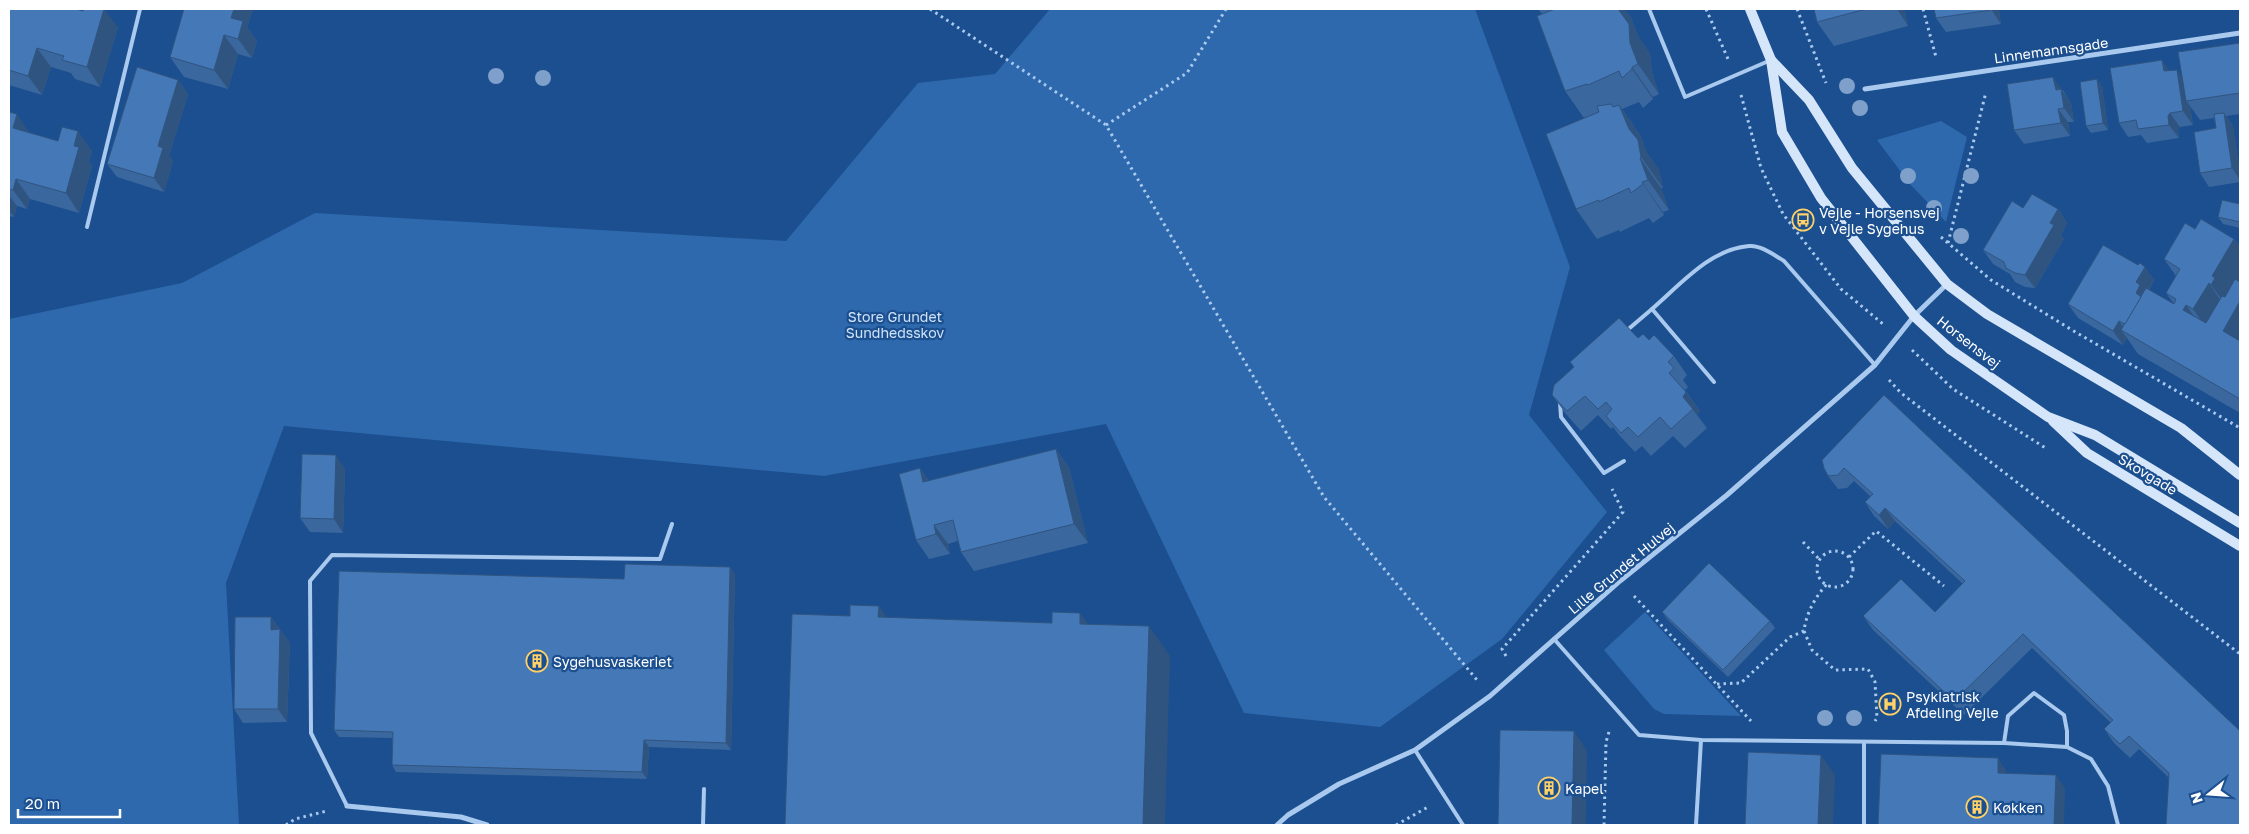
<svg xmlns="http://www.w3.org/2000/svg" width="2249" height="834" font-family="'Golos Text',sans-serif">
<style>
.green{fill:#2e69ad}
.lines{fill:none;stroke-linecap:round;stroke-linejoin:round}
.path{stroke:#a9c9ee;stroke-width:3;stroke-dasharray:2.5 4;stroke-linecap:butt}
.service{stroke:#a9c9ee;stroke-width:4}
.minor{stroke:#a9c9ee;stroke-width:5}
.secondary{stroke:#d6e6fa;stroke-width:10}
.tree{fill:#7ea0ca}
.wall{fill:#3a679d}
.shaded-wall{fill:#305480}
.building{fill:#4478b7;stroke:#305480}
.labels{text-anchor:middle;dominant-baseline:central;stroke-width:4.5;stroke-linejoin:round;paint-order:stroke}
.street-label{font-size:14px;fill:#fff;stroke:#1b4f8f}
.poi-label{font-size:14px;fill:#fff;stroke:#1b4f8f;text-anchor:start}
.park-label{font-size:14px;fill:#cfe3fa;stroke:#1b4f8f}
</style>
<rect width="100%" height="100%" fill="#1b4f8f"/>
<g class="green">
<polygon points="1050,9 1475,9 1570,267 1529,415 1607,512 1502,639 1380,727 1244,713 1106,424 824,476 284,426 226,583 239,825 9,825 9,319 182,283 315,213 786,241 918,83 995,74"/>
<polygon points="1941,121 1967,137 1946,222 1910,184 1877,140"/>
<polygon points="1645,612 1741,716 1664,714 1654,709 1604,650"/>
</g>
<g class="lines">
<g class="path">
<polyline points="930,9 1106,125 1324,497 1477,680"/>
<polyline points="1706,9 1728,59"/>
<polyline points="1797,9 1826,83"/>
<polyline points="1923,9 1936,57"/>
<polyline points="1741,95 1761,168 1783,214 1841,289 1883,324"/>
<polyline points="1106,125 1187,73 1226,9"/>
<polyline points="1941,237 1991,280 2072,330 2240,428"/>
<polyline points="1948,243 1986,92"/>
<polyline points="1912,350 1953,389 2047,449"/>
<polyline points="1889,380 1901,393 2240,654"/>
<polyline points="1803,542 1820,560"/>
<circle cx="1835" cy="569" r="18"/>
<polyline points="1849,557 1876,531 1944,586"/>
<polyline points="1634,596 1751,721"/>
<polyline points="1804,631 1812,650 1835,670 1868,669 1875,682 1877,718 1875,721"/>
<polyline points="1506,656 1502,649 1623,512 1612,489"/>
<path d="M 1717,684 L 1741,683 L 1790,637 L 1804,631 C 1806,614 1815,597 1827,584"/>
<polyline points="286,825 295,819 327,811"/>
<polyline points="1396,825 1428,807"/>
<polyline points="1604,825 1606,742 1609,732"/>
</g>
<g class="service">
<polyline points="1649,9 1685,97 1771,60"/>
<polyline points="87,227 140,9"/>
<polyline points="1625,332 1652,309"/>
<path d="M 1714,382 L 1652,309 C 1680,285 1710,249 1749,246 C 1761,245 1774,255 1784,261 L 1875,365"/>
<polyline points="1560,402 1561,417 1604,473 1624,461"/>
<polyline points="1554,639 1639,735 1701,740 2004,743 2067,747 2091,759 2108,786 2118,825"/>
<polyline points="2004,743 2008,716 2034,693 2064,715 2067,731 2067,747"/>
<polyline points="1415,750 1463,825"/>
<polyline points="347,806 311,733 310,581 332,555 660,559 672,524"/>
<polyline points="703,825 704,789"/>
<polyline points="1696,825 1701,740"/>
<polyline points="1864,825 1864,742"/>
</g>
<g class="minor">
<polyline points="1865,89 2240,33"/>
<polyline points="347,806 461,817 487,825"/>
<polyline points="1277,825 1288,815 1339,784 1415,750 1490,696 1620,581 1727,495 1875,365 1914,316 1947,284"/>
</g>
<g class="secondary">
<polyline points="1750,9 1771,60 1782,132 1821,198 1914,316 1951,350 2048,417 2095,435 2240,523"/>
<polyline points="1771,60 1809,100 1852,168 1947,284 1987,314 2181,428 2240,475"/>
<polyline points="2053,421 2087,453 2240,546"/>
</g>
</g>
<g class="tree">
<circle cx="496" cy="76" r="8"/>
<circle cx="543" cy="78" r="8"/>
<circle cx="1847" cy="86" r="8"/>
<circle cx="1860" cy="108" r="8"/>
<circle cx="1908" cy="176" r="8"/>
<circle cx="1971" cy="176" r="8"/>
<circle cx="1934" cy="208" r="8"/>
<circle cx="1961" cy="236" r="8"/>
<circle cx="1825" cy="718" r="8"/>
<circle cx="1854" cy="718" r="8"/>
</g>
<g class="wall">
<polygon points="9,9 118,27 100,87 75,79 71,73 51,67 42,95 9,85"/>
<polygon points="184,9 253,9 247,27 257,41 252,58 238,54 228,89 184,77 170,57"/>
<polygon points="1538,9 1624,9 1631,18 1639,38 1650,54 1652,73 1659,94 1653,97 1653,99 1643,108 1639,102 1622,109 1640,135 1647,153 1659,170 1663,188 1661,188 1669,210 1663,212 1664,215 1653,223 1649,218 1620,232 1619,230 1597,239 1576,209 1584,118 1565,91 1542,14"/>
<polygon points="1814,9 1904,9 1908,26 1834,46 1817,22"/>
<polygon points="1934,9 2011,9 1999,10 2001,24 1946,32 1936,18"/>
<polygon points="2240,43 2240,114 2226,116 2233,126 2240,174 2240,182 2209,187 2200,173 2216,128 2214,118 2200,120 2190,106 2193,125 2180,127 2178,129 2179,138 2147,143 2141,135 2128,137 2119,123 2170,71 2182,77"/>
<polygon points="178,80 188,94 169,156 173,161 164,192 117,177 107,164"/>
<polygon points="2102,86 2108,130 2091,133 2086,126"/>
<polygon points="2063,90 2071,103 2074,122 2068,122 2070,136 2024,144 2014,130"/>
<polygon points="9,112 30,133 92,151 89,161 92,166 79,213 30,199 27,209 17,206 14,217 9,216"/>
<polygon points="2240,204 2240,228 2223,224 2218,217"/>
<polygon points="2023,208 2058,209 2067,223 2061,235 2064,239 2035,288 2025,287 2015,282 2010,274 1993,264 1983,250"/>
<polygon points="2195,229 2234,239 2240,247 2240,413 2138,354 2127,338 2123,345 2078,318 2068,304 2138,265 2145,267 2154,280 2149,290 2174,304 2166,293 2176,276 2164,259"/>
<polygon points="1638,338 1649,340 1674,356 1687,375 1683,380 1688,387 1685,390 1700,411 1697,415 1707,428 1685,448 1673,436 1651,456 1642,446 1635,452 1619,435 1613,427 1611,429 1598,415 1581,431 1566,414 1552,395 1574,367 1570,362"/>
<polygon points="1884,395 2240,731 2168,777 2139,749 2130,758 2114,743 2104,729 2111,723 2032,648 1964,715 1873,630 1863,616 1935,612 1963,584 1895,521 1888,529 1874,516 1865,502 1870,496 1854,481 1847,488 1838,489 1828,476"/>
<polygon points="1056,449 1069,468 1088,543 974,571 961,552 958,541 948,544 950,554 929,559 916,540 920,468 929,481"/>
<polygon points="345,469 343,533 310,532 300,518"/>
<polygon points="735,574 731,750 649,747 647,779 396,772 392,765 392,738 339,737 334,730 624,579"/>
<polygon points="1662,612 1770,621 1775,628 1728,677 1667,619"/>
<polygon points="271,617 290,643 287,722 243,723 234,709"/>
</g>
<g class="shaded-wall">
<polygon points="104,9 118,27 100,87 87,67"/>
<polygon points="234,9 253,9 247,27 257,41 252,58 238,39 231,18"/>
<polygon points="1618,9 1624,9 1631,18 1639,38 1650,54 1652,73 1659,94 1638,64"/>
<polygon points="1897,9 1904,9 1908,26"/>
<polygon points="1991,9 1998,9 1999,10 2001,24"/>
<polygon points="224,35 238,54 228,89 214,70"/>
<polygon points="37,48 51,67 42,95 28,76"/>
<polygon points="2162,60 2172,74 2164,71"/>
<polygon points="1632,67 1653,97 1653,99 1632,69"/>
<polygon points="2177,70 2187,83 2186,101 2190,106 2193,125 2183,111"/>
<polygon points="2053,77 2071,103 2074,122 2064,108 2056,90"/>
<polygon points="2097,79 2102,86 2108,130 2103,123"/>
<polygon points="178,80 188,94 169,156 173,161 164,192 154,178 158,146"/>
<polygon points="1611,104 1628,128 1619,105 1640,135 1647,153 1659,170 1663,188 1641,157"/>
<polygon points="2058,109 2068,122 2070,136 2061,123"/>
<polygon points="2170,113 2180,127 2178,129 2179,138 2169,125 2168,116"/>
<polygon points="2224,113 2233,126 2240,174 2240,180 2232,168"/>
<polygon points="17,114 30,134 13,128"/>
<polygon points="78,131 92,151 89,161 92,166 79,213 66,193 74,146"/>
<polygon points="1640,158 1661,188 1669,210 1648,180"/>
<polygon points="16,179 30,199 27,209 13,190"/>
<polygon points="1642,182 1663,212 1664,215 1643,184"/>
<polygon points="9,195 17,206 14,217 9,211"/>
<polygon points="2058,209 2067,223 2061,235 2064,239 2035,288 2025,275 2050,223"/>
<polygon points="2234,239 2240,247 2240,281 2228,308 2211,285 2212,276"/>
<polygon points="2145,267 2154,280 2146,294 2156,313 2136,293 2136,282"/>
<polygon points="2209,283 2225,307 2210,333 2193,309"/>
<polygon points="2240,301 2240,354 2223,331"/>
<polygon points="2186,305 2203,329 2183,310"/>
<polygon points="2119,321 2128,334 2121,330 2127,338 2123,345 2113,331"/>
<polygon points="1686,392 1700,411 1697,415 1683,397"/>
<polygon points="1056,449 1069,468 1088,543 1074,524"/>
<polygon points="336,455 345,469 343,533 334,519"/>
<polygon points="920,468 933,488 923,482"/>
<polygon points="1885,508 1895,521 1888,529 1879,515"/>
<polygon points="934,525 948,544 950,554 936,534"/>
<polygon points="730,567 735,574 731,750 726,743"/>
<polygon points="879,606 900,636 878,617"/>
<polygon points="1080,613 1102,643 1080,624"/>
<polygon points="271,617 290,643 287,722 278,709 271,630"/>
<polygon points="1149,626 1170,656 1165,825 1143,825"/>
<polygon points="1574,731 1587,751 1586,825 1572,825"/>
<polygon points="644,740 649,747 647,779 642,772"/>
<polygon points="1821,755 1835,775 1833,825 1818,825"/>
<polygon points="1998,758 2007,772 2007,786 1998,773"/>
<polygon points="2056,775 2065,788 2064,825 2054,825"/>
</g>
<g class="building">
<polygon points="9,9 76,9 83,11 84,9 104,9 87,67 62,60 64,56 37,48 28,76 9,70"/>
<polygon points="184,9 234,9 231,18 243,21 238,39 224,35 214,70 170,57"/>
<polygon points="1555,9 1618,9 1629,24 1630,43 1638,64 1632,67 1632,69 1622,78 1619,71 1588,85 1587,84 1565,91 1537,16"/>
<polygon points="1814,9 1866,9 1817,22"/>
<polygon points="1934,9 1991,9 1991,10 1936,18"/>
<polygon points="2240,43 2240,93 2186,101 2178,52"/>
<polygon points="2162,60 2164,71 2177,70 2183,111 2170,113 2168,116 2169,125 2138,129 2136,120 2119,123 2110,68"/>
<polygon points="137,67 178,80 158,146 163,148 154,178 107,164"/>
<polygon points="2053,77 2056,90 2061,89 2064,108 2058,109 2061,123 2014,130 2007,84"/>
<polygon points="2097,79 2103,123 2086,126 2080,82"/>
<polygon points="1611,104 1613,107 1619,105 1629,129 1638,140 1641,157 1640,158 1648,180 1642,182 1643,184 1631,193 1629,188 1599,202 1599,200 1576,209 1546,134 1599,112 1597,106"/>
<polygon points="9,112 17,114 13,128 58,141 62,127 78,131 74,146 79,147 66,193 16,179 13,190 9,189"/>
<polygon points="2224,113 2232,168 2200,173 2194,132 2216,128 2214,114"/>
<polygon points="2032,194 2058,209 2050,223 2054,225 2025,275 2015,273 2006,268 2004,262 1983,250 2012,201 2023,208"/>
<polygon points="2222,200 2240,204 2240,222 2218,217"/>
<polygon points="2201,219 2234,239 2212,276 2215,278 2211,285 2209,283 2193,309 2186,305 2183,310 2206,323 2222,296 2225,297 2235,279 2240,282 2240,301 2223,331 2240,341 2240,399 2121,330 2146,288 2174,304 2176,299 2166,293 2180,269 2164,259 2185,223 2195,229"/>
<polygon points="2103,245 2138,265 2140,263 2145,267 2136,282 2140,285 2136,293 2141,297 2125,324 2119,321 2113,331 2068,304"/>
<polygon points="1619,318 1638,338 1643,334 1649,340 1654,335 1674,356 1668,362 1674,368 1669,373 1686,392 1683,397 1693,409 1671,429 1660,417 1638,437 1628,427 1621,433 1606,416 1612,409 1606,402 1598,409 1585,396 1567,411 1552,395 1554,385 1574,367 1570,362"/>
<polygon points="1884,395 2240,731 2240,825 2166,825 2169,773 2129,736 2120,744 2104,729 2113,720 2023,634 1954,701 1863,616 1901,579 1935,612 1965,581 1885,508 1879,515 1865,502 1873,494 1844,468 1838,475 1828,476 1824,468 1822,460"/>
<polygon points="1056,449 1074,524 961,552 953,520 934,525 936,534 916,540 899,474 920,468 923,482"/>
<polygon points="302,454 336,455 334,519 300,518"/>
<polygon points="1709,563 1770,621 1723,670 1662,612"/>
<polygon points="625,564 730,567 726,743 644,740 642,772 392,765 393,732 334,730 339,571 624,579"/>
<polygon points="850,605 879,606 878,617 1052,623 1052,612 1080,613 1080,624 1149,626 1143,825 785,825 792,614 850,616"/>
<polygon points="235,617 271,617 271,630 280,629 278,709 234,709"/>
<polygon points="1500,730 1574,731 1572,825 1498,825"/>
<polygon points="1748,752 1821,755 1818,825 1745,825"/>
<polygon points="1881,754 1998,758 1998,773 2056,775 2054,825 1878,825"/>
</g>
<defs>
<g id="bus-ring" transform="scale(1.125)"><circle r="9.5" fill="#1b4f8f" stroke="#ffd166" stroke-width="1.5"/><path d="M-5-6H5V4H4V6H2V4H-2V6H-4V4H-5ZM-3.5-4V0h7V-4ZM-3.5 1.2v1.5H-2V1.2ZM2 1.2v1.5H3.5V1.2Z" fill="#ffd166"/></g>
<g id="building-ring" transform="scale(1.125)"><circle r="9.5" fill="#1b4f8f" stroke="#ffd166" stroke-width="1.5"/><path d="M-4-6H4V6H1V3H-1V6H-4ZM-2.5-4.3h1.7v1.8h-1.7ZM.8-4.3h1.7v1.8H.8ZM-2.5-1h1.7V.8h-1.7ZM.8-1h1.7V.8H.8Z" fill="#ffd166"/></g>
<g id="hospital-ring" transform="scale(1.125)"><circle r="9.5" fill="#1b4f8f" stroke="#ffd166" stroke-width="1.5"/><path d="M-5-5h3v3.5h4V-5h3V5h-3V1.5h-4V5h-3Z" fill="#ffd166"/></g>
</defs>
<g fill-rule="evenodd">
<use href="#bus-ring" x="1803" y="220"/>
<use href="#building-ring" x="537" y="661"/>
<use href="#hospital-ring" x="1890" y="704"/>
<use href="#building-ring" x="1549" y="788"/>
<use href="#building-ring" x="1977" y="807"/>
</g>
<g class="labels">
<g class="street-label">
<text transform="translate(2051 50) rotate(-8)">Linnemannsgade</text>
<text transform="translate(1969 342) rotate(38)">Horsensvej</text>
<text transform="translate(2148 474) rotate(31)">Skovgade</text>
<text transform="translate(1621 568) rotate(-40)">Lille Grundet Hulvej</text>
</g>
<g class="poi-label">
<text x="1819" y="212">Vejle - Horsensvej<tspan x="1819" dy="16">v Vejle Sygehus</tspan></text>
<text x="553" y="661">Sygehusvaskeriet</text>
<text x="1906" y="696">Psykiatrisk<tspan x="1906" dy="16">Afdeling Vejle</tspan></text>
<text x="1565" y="788">Kapel</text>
<text x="1993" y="807">Køkken</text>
</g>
<g class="park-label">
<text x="895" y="316">Store Grundet<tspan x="895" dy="16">Sundhedsskov</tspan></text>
</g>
</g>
<rect width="2249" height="834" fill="none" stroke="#ffffff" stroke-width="20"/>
<g transform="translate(2209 794) rotate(253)" stroke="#1b4f8f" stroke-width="4" paint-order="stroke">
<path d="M0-4L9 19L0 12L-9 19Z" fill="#ffffff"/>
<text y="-8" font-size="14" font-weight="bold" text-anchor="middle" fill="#ffffff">N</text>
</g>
<path d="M18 809v8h102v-8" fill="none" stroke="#ffffff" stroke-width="2.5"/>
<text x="25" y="809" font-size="15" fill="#ffffff" stroke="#1b4f8f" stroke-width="4" paint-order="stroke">20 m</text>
</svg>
